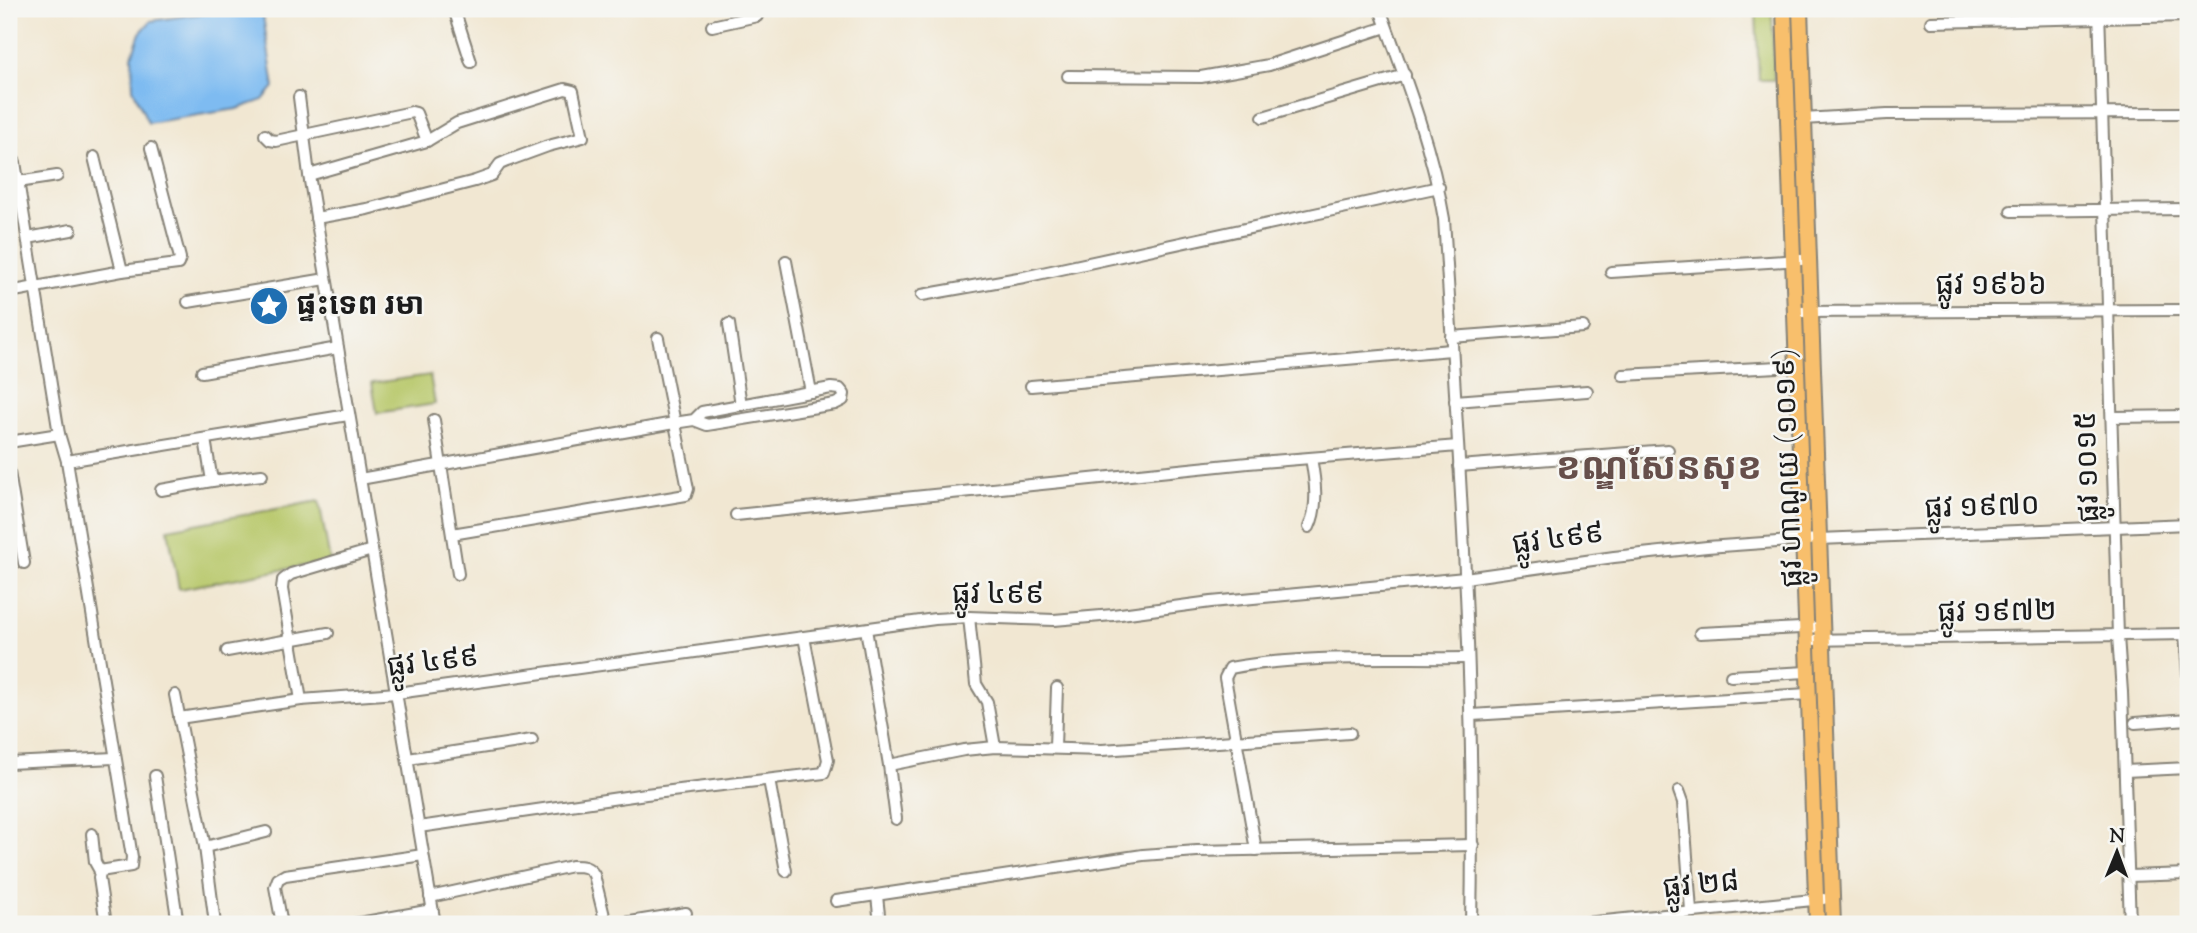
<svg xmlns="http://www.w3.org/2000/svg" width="2197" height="933" font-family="'Sorts Mill Goudy','Noto Sans Khmer',serif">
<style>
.green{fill:#b8c86b;stroke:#6a7244;stroke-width:2}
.water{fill:#7ebbf1;stroke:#4d6c86;stroke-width:2}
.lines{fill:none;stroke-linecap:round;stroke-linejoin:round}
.minor-casing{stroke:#868277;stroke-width:14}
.major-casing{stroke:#868277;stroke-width:18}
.minor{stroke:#fff;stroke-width:10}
.major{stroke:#f8bf6c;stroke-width:14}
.labels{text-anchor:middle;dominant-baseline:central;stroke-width:5;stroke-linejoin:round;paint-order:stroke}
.street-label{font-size:30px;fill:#1c1c1c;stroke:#f6f6f2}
.poi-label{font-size:30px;font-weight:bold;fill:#1c1c1c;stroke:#f6f6f2;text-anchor:start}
.district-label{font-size:37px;font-weight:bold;fill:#664f4b;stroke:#f6f6f2}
</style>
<rect width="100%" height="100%" fill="#f6f6f2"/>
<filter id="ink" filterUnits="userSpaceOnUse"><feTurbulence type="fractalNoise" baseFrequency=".0143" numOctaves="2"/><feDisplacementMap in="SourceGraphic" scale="14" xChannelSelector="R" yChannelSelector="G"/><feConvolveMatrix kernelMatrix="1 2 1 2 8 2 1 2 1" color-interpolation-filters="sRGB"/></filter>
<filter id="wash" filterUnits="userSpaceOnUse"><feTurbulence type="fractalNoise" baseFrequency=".00686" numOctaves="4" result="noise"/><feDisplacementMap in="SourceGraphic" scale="28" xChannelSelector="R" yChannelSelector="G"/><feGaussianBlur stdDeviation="1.57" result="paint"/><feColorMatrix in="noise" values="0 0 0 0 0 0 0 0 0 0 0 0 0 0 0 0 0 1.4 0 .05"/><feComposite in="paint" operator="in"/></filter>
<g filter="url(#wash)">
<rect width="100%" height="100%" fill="#f1e7d2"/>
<g class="green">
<polygon points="1772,11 1774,80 1759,80 1756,12"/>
<polygon points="430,375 435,404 377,413 372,383"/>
<polygon points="319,501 330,561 179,589 168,529"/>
</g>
<polygon class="water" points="235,9 262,9 274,87 263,100 237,109 148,123 133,89 132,56 140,33 151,21"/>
</g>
<g filter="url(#ink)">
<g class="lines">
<g class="minor-casing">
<g id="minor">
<polyline points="454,9 471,62"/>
<path d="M 1380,9 C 1405,77 1432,147 1444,219 C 1459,454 1476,689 1471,924"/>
<polyline points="2099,9 2118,636 2122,692 2130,924"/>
<polyline points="1931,22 2188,16"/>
<polyline points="712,26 757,16 759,9"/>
<polyline points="1068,76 1201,77 1269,65 1386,27"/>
<polyline points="299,97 309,175 435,924"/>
<polyline points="1263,117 1405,75"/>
<polyline points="1803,119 1887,114 2188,113"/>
<polyline points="265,135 270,140 276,141 412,112 416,113 427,141"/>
<polyline points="94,157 122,271"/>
<polyline points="15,162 59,434 67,461 132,857 131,866 100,871"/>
<polyline points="309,175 427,141 457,123 565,89 573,91 583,137 548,146 507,161 500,164 492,175 475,181 367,209 316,218"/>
<polyline points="18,182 57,176"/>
<polyline points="2011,211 2188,209"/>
<polyline points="28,238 71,230"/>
<polyline points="786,261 811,392"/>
<polyline points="1611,272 1801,260"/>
<polyline points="9,292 122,271 178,264 180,258 151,148"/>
<polyline points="922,295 1024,277 1439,187"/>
<polyline points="188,302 326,279"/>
<polyline points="1795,312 2188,310"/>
<polyline points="729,324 741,405"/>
<polyline points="1451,337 1583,327"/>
<polyline points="202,372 338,348"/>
<polyline points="1623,375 1796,366"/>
<polyline points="1031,386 1451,350"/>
<polyline points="1455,401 1587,391"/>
<polyline points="2113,417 2188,416"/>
<polyline points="434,420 458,574"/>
<polyline points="9,442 59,434"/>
<polyline points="67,461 348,415"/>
<polyline points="1459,466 1668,450"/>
<polyline points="9,472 24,563"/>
<polyline points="360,479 674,423 694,420 707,425 835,404 843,400 844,394 840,389 831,388 702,412 694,420"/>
<polyline points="212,481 262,475"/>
<polyline points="161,490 212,481 205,439"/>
<polyline points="736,515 1248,463 1458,446"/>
<path d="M 1309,527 C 1319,506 1315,480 1311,458"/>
<polyline points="452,534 686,495 688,489 658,338"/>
<polyline points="969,617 976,684 987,702 995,747"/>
<polyline points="866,629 889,765 964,750 995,747 1102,750 1350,733"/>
<polyline points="1700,633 1822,627"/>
<polyline points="2185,634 2188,675"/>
<polyline points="1806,640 2188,634"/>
<polyline points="227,651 328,633"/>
<polyline points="1731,676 1807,672"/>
<polyline points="175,695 205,847 215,924"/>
<polyline points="301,700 282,589 283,580 291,574 372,550"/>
<polyline points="1472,715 1808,694"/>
<polyline points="179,718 301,700 397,693 935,619 969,617 1054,620 1113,615 1211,602 1465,578 1614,557 1707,547 1819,539 2188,524"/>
<polyline points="2135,723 2188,719"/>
<polyline points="1055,747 1057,688"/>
<polyline points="408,759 532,740"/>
<polyline points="9,763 114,758"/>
<polyline points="889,765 896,819"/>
<polyline points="2125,771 2188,768"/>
<polyline points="155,776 178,924"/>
<polyline points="769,780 786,871"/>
<polyline points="1679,791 1683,802 1691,911"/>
<polyline points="419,827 646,794 824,773 828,760 804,637"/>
<polyline points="92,834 95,862 100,871 99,878 106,924"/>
<polyline points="205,847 266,832"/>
<path d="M 1256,850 L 1225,678 L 1230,668 C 1305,654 1391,659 1468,658"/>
<polyline points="2129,876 2188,874"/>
<polyline points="877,896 880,924"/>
<path d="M 430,897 L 572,866 C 582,866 589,866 594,875 L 606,924"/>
<polyline points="836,901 1143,855 1197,851 1473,845"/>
<polyline points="282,924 275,887 278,879 285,875 423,855"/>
<polyline points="354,924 432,910"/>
<polyline points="618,924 686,913"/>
<polyline points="1575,924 1823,899"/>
</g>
</g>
<g class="major-casing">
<g id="major">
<polyline points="1784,9 1817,924"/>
<polyline points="1800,9 1833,924"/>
</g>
</g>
<use href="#minor" class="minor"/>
<use href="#major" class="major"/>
</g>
</g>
<defs>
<g id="sight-disc" transform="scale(2.0125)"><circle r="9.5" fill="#1f6fb2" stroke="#f6f6f2"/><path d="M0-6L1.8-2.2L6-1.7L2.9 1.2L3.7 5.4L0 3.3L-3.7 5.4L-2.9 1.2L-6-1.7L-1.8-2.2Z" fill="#fff"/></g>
</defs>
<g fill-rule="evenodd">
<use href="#sight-disc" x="269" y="306"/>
</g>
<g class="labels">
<g class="street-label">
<text x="1991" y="286">ផ្លូវ ១៩៦៦</text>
<text transform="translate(2089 467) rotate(-92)">ផ្លូវ ១០១៥</text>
<text transform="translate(1790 468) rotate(-92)">ផ្លូវ ហាណូយ (១០១៩)</text>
<text transform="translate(1982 508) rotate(-2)">ផ្លូវ ១៩៧០</text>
<text transform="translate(1558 540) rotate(-8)">ផ្លូវ ៤៩៩</text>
<text x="998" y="595">ផ្លូវ ៤៩៩</text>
<text transform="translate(1997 613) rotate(-1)">ផ្លូវ ១៩៧២</text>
<text transform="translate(433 663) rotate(-7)">ផ្លូវ ៤៩៩</text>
<text transform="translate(1701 886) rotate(-6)">ផ្លូវ ២៨</text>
</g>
<g class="poi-label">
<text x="296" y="306">ផ្ទះទេព រមា</text>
</g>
<g class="district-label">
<text x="1659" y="470">ខណ្ឌសែនសុខ</text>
</g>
</g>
<rect width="2197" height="933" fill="none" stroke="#f6f6f2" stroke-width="35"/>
<g transform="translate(2117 852) rotate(1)" stroke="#f6f6f2" stroke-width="5" paint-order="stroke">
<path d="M0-5L12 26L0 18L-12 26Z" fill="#1c1c1c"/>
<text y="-10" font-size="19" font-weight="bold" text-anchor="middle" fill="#1c1c1c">N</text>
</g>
</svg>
